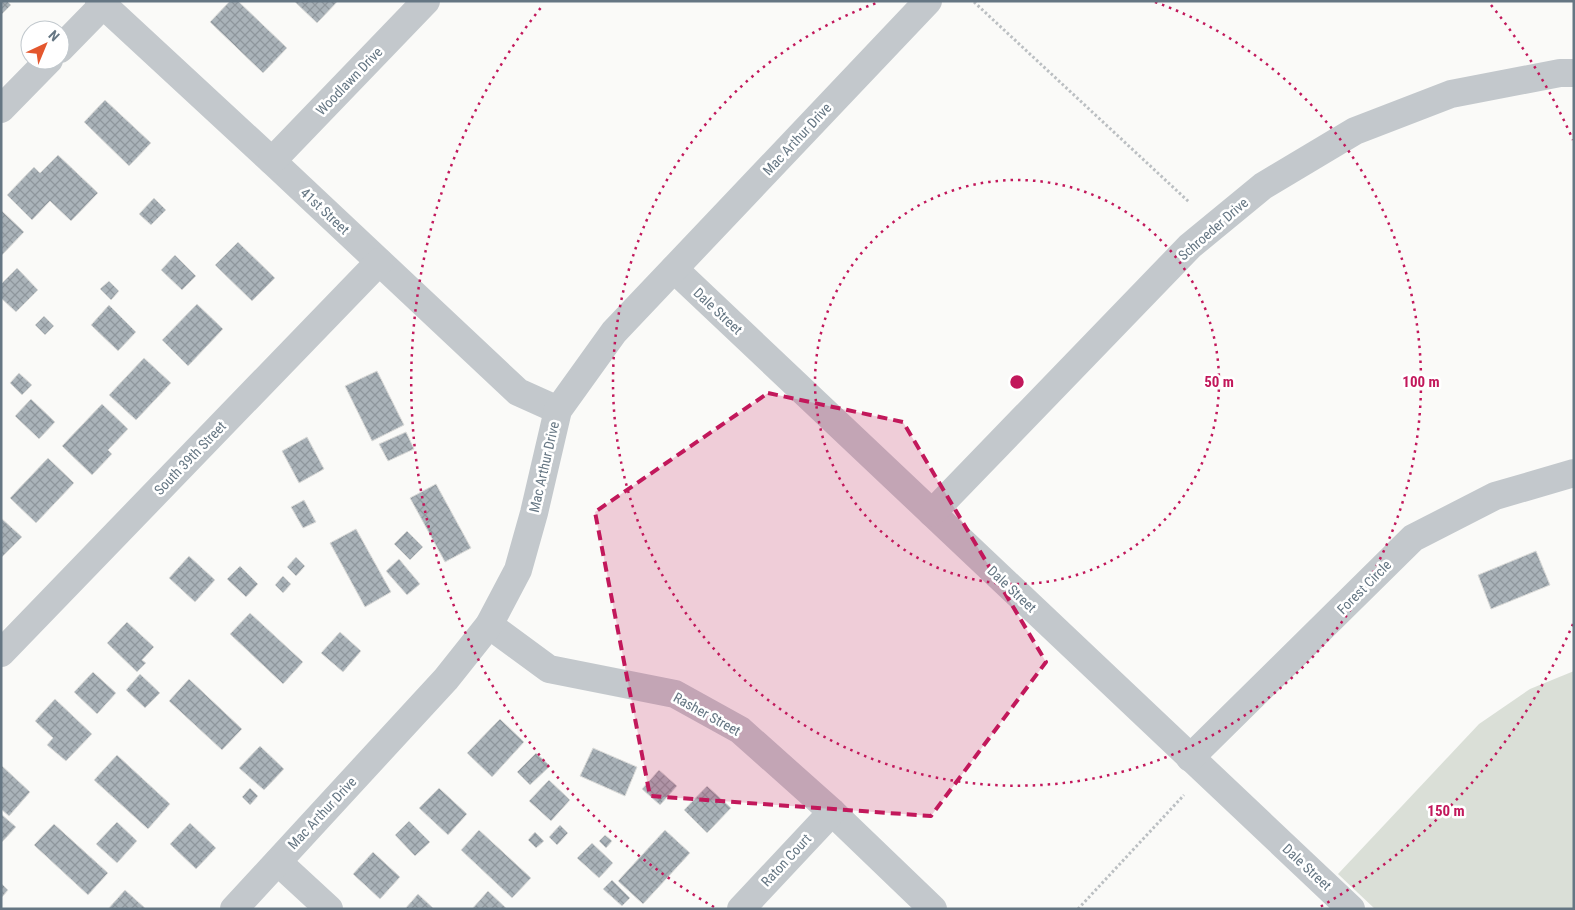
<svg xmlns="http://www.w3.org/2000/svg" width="1575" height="910" font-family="'Roboto Condensed',sans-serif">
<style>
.park{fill:#dadfd7}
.building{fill:url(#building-cross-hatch);stroke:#dcdcda}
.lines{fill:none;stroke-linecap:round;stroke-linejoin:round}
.path{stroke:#bbbfc2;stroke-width:3;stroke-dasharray:2.5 2.5;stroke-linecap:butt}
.street{stroke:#c3c8cc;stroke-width:28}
.marked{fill:#c2185b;fill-opacity:0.2;stroke:#c2185b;stroke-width:4;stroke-dasharray:10 6;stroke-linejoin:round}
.ring{fill:none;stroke:#c2185b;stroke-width:2.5;stroke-dasharray:2.5 5}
.labels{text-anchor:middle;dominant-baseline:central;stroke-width:5;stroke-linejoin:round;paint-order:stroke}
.street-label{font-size:14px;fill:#657683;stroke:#fff}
.centre{fill:#c2185b;stroke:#fff;stroke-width:2.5}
.ring-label{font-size:15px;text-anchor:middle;font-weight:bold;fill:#c2185b;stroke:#fff;stroke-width:5;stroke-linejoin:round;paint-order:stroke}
</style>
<defs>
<pattern id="building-cross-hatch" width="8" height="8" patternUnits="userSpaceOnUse" patternTransform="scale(1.25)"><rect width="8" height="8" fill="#aab3b9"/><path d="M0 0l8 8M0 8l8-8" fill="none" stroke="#8e969c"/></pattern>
</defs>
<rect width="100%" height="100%" fill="#fafaf8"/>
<polygon class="park" points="1574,671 1574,909 1375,909 1338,874 1479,724 1530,689"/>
<g class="building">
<polygon points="1,1 7,1 11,5 1,15"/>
<polygon points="230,1 238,1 287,48 263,73 210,22"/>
<polygon points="294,1 338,1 317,23"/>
<polygon points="105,100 151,143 129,166 84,122"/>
<polygon points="58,155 98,193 71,221 50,201 32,220 7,195 34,167 40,173"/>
<polygon points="154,198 166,210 151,225 139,214"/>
<polygon points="1,210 24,232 1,256"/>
<polygon points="238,242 275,278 252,301 215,265"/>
<polygon points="175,255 196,276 182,290 161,270"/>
<polygon points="17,268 38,290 16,312 1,298 1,284"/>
<polygon points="109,281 119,291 111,300 100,289"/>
<polygon points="197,304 223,329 188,366 162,340"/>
<polygon points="109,305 136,332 118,351 91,325"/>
<polygon points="44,316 54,326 45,335 35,325"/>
<polygon points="144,358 171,383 136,420 109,395"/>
<polygon points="377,371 404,425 372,441 345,386"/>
<polygon points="19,373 32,385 22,395 10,383"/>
<polygon points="31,399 55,422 39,439 15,416"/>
<polygon points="102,404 128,429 108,450 112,454 92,475 62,446"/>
<polygon points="406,432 414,449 388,461 379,444"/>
<polygon points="307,437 324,469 299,483 282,451"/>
<polygon points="48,458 74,483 36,523 10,498"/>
<polygon points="436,484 471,548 445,562 410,498"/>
<polygon points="304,500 316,522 303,528 291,507"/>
<polygon points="1,518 22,537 1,558"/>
<polygon points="356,529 391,592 365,607 330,543"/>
<polygon points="407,531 423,547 410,560 394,544"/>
<polygon points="1536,551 1550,585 1491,609 1478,575"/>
<polygon points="189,556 215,580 195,602 169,578"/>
<polygon points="296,557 305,566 296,576 287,567"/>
<polygon points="399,559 420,584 407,595 386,571"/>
<polygon points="240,566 258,584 246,597 227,579"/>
<polygon points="283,576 291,584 283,593 275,585"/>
<polygon points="250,613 303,662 283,684 230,634"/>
<polygon points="127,622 154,647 142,660 146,663 137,672 107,643"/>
<polygon points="340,632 361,651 343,672 321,653"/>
<polygon points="93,672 116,693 97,714 74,692"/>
<polygon points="140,674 160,693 145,708 126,690"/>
<polygon points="189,679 242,729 222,750 169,701"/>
<polygon points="55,699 92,734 66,761 47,745 53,738 35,721"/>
<polygon points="500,719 524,742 492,777 467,753"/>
<polygon points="260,746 284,769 264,790 239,768"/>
<polygon points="593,748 637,767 625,796 580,776"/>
<polygon points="536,753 550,766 530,785 517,772"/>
<polygon points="117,755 170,804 148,829 94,780"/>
<polygon points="1,765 30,792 9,816 1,809"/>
<polygon points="659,770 677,786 660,805 642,789"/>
<polygon points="549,780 570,800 551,821 529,801"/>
<polygon points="707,786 731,808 707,833 684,810"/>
<polygon points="250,788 258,796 250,805 242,797"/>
<polygon points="439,788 467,814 448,835 419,808"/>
<polygon points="1,814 16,827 2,842 1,842"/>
<polygon points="409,821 430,842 415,856 395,835"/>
<polygon points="117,822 137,841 117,863 96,844"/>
<polygon points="190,823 216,848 196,869 170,844"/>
<polygon points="54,824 108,873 88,895 34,845"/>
<polygon points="560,825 568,833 557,845 549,837"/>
<polygon points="479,830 531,878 512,898 461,850"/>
<polygon points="665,830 690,853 643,904 618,881"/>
<polygon points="535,832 544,841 536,848 528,840"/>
<polygon points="605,835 612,841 606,848 599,841"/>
<polygon points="592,843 613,863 599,878 577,858"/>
<polygon points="373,852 400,877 380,899 353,874"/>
<polygon points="612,880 630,898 622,906 603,889"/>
<polygon points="1,883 8,890 2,897 1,896"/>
<polygon points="125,890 146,909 108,909"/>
<polygon points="488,891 507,909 472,909"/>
<polygon points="418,894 434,909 405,909"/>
</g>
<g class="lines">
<g class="path">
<polyline points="974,2 1189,202"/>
<polyline points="1078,909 1184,795"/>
</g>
<g class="street">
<polyline points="99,1 272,161 518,392 558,410"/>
<polyline points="60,49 103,5"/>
<polyline points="1,109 49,60"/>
<polyline points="272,161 426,1"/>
<polyline points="674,269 1351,909"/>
<polyline points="932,513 1190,246 1263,186 1355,131 1451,94 1560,73 1574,73"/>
<polyline points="489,625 549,669 675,694 740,730 832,812 933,909"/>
<polyline points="1,653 379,262"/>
<polyline points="1190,758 1413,538 1495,496 1574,473"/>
<polyline points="278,862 329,909"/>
<polyline points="234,909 446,679 489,625 518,570 534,513 558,410 614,332 928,1"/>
<polyline points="741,909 832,812"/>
</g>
</g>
<path class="marked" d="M 768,393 L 903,422 L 1046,662 L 931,816 L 650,796 L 595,512 Z"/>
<g class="ring">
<circle cx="1017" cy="382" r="202"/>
<path d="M1155 2A404 404 0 1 1 879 2"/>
<path d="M1573 624A606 606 0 0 1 1320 907M714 907A606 606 0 0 1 543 5M1491 5A606 606 0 0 1 1573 140"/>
</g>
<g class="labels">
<g class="street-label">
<text transform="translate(349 81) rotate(-46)">Woodlawn Drive</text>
<text transform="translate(797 139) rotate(-47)">Mac Arthur Drive</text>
<text transform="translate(325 211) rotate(43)">41st Street</text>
<text transform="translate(1213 229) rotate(-41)">Schroeder Drive</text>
<text transform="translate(718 311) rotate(43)">Dale Street</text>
<text transform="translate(190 458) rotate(-46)">South 39th Street</text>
<text transform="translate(544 467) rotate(-77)">Mac Arthur Drive</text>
<text transform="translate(1364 587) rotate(-45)">Forest Circle</text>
<text transform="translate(1012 589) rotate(43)">Dale Street</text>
<text transform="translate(707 714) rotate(29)">Rasher Street</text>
<text transform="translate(322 813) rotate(-47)">Mac Arthur Drive</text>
<text transform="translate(786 860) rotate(-47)">Raton Court</text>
<text transform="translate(1307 867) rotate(43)">Dale Street</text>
</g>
</g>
<circle cx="1017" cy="382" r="8" class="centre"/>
<g class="ring-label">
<text x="1219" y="387">50 m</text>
<text x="1421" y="387">100 m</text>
<text x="1446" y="816">150 m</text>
</g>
<rect width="1575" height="910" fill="none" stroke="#657683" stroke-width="5"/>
<g transform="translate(45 45) rotate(44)"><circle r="24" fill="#ffffff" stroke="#c1c8cd"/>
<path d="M0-4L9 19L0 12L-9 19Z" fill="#e4572e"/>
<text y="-8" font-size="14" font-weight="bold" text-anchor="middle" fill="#657683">N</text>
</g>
</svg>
